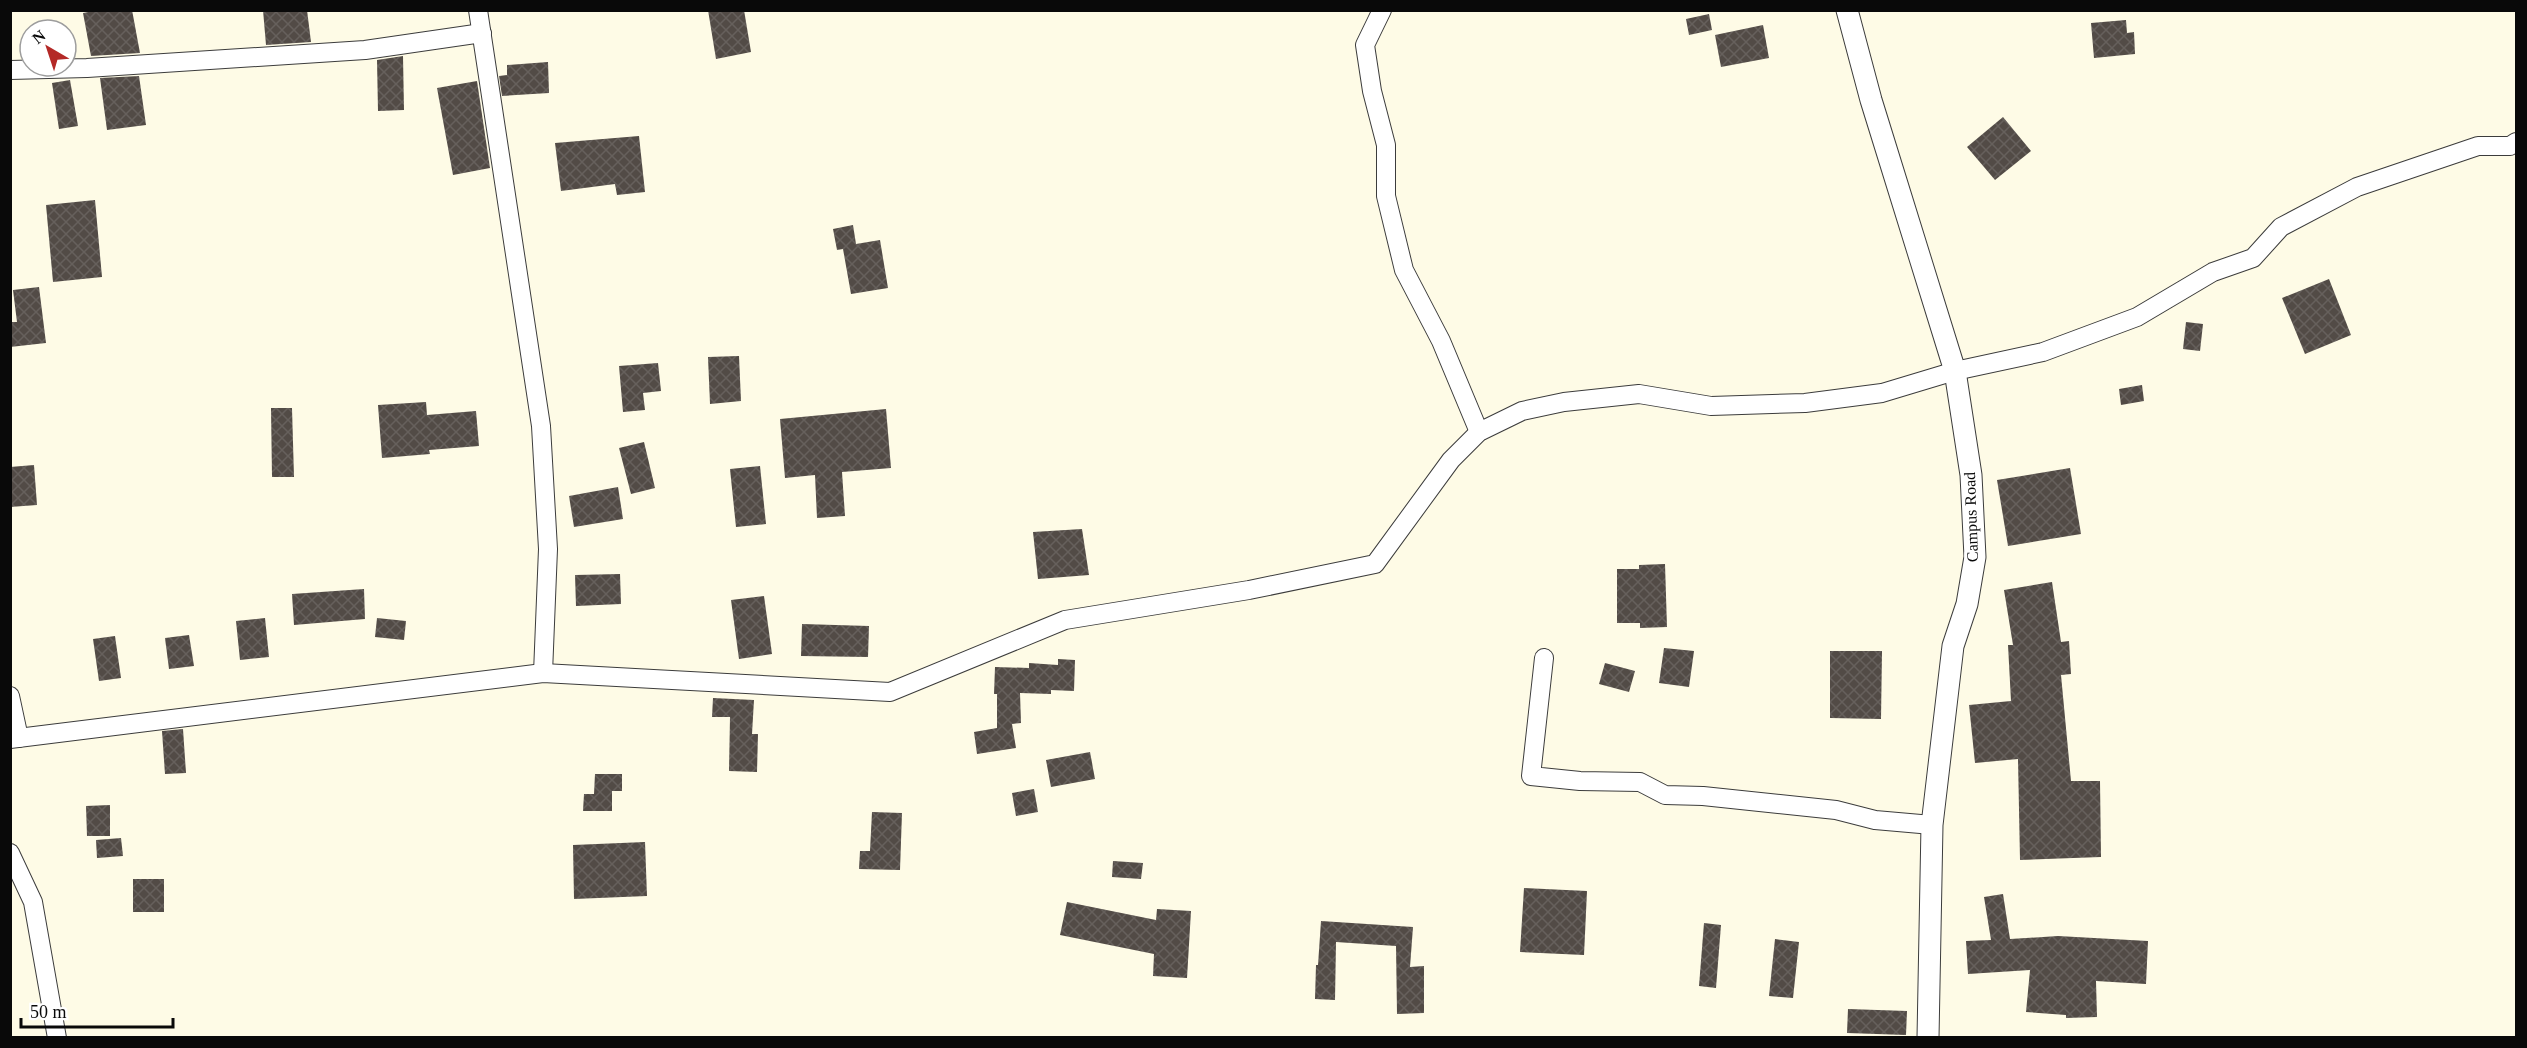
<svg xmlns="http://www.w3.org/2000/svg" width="2527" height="1048" font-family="'Times New Roman',serif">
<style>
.building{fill:url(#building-cross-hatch)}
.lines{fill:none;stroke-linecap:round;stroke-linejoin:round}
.minor-casing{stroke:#3c3c3c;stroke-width:20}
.tertiary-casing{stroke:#3c3c3c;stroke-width:23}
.minor{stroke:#fff;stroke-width:18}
.tertiary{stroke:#fff;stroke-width:21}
.labels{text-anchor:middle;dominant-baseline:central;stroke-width:6;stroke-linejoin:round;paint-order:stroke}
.street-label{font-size:16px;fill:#090909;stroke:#fff}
</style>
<defs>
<pattern id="building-cross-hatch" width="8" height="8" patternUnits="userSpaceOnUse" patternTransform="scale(1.5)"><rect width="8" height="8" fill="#524b46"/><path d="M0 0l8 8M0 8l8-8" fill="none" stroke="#66605c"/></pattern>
</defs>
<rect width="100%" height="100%" fill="#fefbe6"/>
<g class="building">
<polygon points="99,10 132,10 140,53 91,56 83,13"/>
<polygon points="263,10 307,10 311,42 266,45"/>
<polygon points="708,10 744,10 751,52 716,59"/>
<polygon points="1709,14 1712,30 1689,35 1686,19"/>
<polygon points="2126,20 2127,33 2134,32 2135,54 2094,58 2091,23"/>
<polygon points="1763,25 1769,58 1721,67 1715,35"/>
<polygon points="403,56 404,110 378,111 377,60"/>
<polygon points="548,62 549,93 502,96 499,76 507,75 507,65"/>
<polygon points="139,76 146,125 107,130 100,78"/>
<polygon points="70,80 78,126 59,129 52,83"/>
<polygon points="477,81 490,168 453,175 437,88"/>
<polygon points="2003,117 2031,151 1995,180 1967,147"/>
<polygon points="639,136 645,192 617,195 615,184 561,191 555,143"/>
<polygon points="95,200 102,277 53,282 46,205"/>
<polygon points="853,225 856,244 880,240 888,288 851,294 843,249 837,250 833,229"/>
<polygon points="2329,279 2351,335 2305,354 2282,298"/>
<polygon points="39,287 46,343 10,347 10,322 17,322 13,290"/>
<polygon points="2186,322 2203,324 2200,351 2183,349"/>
<polygon points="739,356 741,401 710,404 708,357"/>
<polygon points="658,363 661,391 643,393 645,410 623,412 619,366"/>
<polygon points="2142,385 2144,401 2121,405 2119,389"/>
<polygon points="426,402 427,415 476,411 479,446 429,450 430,454 382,458 378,405"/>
<polygon points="271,408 292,408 294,477 272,477"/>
<polygon points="886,409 891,468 842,472 845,516 817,518 815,475 785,478 780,419"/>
<polygon points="644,442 655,488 631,494 619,448"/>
<polygon points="34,465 37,505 10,507 10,467"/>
<polygon points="760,466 766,524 736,527 730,469"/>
<polygon points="2070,468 2081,534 2008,546 1997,480"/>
<polygon points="618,487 623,519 574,527 569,496"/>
<polygon points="1082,529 1089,575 1038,579 1033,532"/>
<polygon points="1665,564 1667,627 1640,628 1640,623 1617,623 1617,569 1639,569 1639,565"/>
<polygon points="620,574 621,604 576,606 575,575"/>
<polygon points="2052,582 2061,642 2069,641 2071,674 2061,675 2071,781 2100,781 2101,857 2020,860 2018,759 1975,763 1969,705 2011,701 2008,645 2013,645 2004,590"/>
<polygon points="364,589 365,619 294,625 292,594"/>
<polygon points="764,596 772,654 739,659 731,600"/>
<polygon points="265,618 269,657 240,660 236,621"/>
<polygon points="377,618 406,621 404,640 375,637"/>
<polygon points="802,624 869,626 868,657 801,656"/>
<polygon points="189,635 194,666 169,669 165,638"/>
<polygon points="115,636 121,678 99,681 93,639"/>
<polygon points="1664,648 1694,651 1689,687 1659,683"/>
<polygon points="1830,651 1882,651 1881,719 1830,718"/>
<polygon points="1058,659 1075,660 1074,691 1051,690 1051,694 1020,693 1021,723 1012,724 1016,748 977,754 974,732 997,728 997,694 994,694 995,667 1029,668 1029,663 1058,665"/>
<polygon points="1605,663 1635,671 1629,692 1599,684"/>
<polygon points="713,698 754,700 752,734 758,734 757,772 729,771 730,717 712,717"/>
<polygon points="183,729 186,773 165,774 162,731"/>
<polygon points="1090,752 1095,779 1051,787 1046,760"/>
<polygon points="595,774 622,774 622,791 612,791 612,811 583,811 584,794 594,794"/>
<polygon points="1034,789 1038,812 1016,816 1012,793"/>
<polygon points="110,805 110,836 87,836 86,806"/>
<polygon points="872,812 902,813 900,870 859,869 860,851 870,851"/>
<polygon points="121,838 123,856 97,858 96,840"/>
<polygon points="645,842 647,896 574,899 573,845"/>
<polygon points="1113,861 1143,863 1141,879 1112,877"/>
<rect x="133" y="879" width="31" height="33"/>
<polygon points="1524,888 1587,891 1584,955 1520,952"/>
<polygon points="2003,894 2010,939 2058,936 2148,941 2146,984 2096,981 2097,1017 2066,1018 2066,1015 2026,1012 2030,970 1968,974 1966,941 1991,940 1984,897"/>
<polygon points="1067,902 1156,920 1157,909 1191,911 1187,978 1153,976 1154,954 1060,935"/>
<polygon points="1321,921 1413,927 1410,967 1424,966 1424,1013 1397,1014 1396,946 1336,942 1335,1000 1315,999 1316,965 1318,965"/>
<polygon points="1704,923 1721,925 1716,988 1699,986"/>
<polygon points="1775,939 1799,942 1793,998 1769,996"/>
<polygon points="1848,1009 1907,1011 1906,1035 1847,1033"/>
</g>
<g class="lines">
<g class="minor-casing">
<g id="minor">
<polyline points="478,10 541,426 548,549 543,673"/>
<polyline points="1382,10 1365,45 1372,91 1386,145 1386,196 1404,270 1441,341 1479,432"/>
<polyline points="10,70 87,68 365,50 482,33"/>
<polyline points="1544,658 1531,776 1580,781 1640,782 1665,795 1703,796 1836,810 1875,820 1932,825"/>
<polyline points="10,696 19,738"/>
<polyline points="10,739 543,673 890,692 1065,620 1249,590 1375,564 1451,460 1479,432 1522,411 1564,402 1639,394 1711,406 1805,403 1882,393 1955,371 2043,352 2137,317 2213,272 2253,258 2281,227 2357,187 2478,146 2510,146 2516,142"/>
<polyline points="10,853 33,902 57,1038"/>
</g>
</g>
<g class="tertiary-casing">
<polyline id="tertiary" points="1847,10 1871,100 1955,371 1971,475 1975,557 1967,604 1953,646 1932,825 1928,1038"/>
</g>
<use href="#minor" class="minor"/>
<use href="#tertiary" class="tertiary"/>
</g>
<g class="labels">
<g class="street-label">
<text transform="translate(1971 517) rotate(-92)">Campus Road</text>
</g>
</g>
<rect width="2527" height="1048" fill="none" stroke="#090909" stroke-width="24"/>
<g transform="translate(48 48) rotate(321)"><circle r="28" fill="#ffffff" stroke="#9d9d9d" stroke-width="1.5"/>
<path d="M0-4.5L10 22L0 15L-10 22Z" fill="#b42927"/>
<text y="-9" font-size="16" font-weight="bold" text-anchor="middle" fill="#090909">N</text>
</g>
<path d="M21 1018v9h152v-9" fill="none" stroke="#090909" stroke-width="3"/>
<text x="30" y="1018" font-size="18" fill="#090909" stroke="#ffffff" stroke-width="4.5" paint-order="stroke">50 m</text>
</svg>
